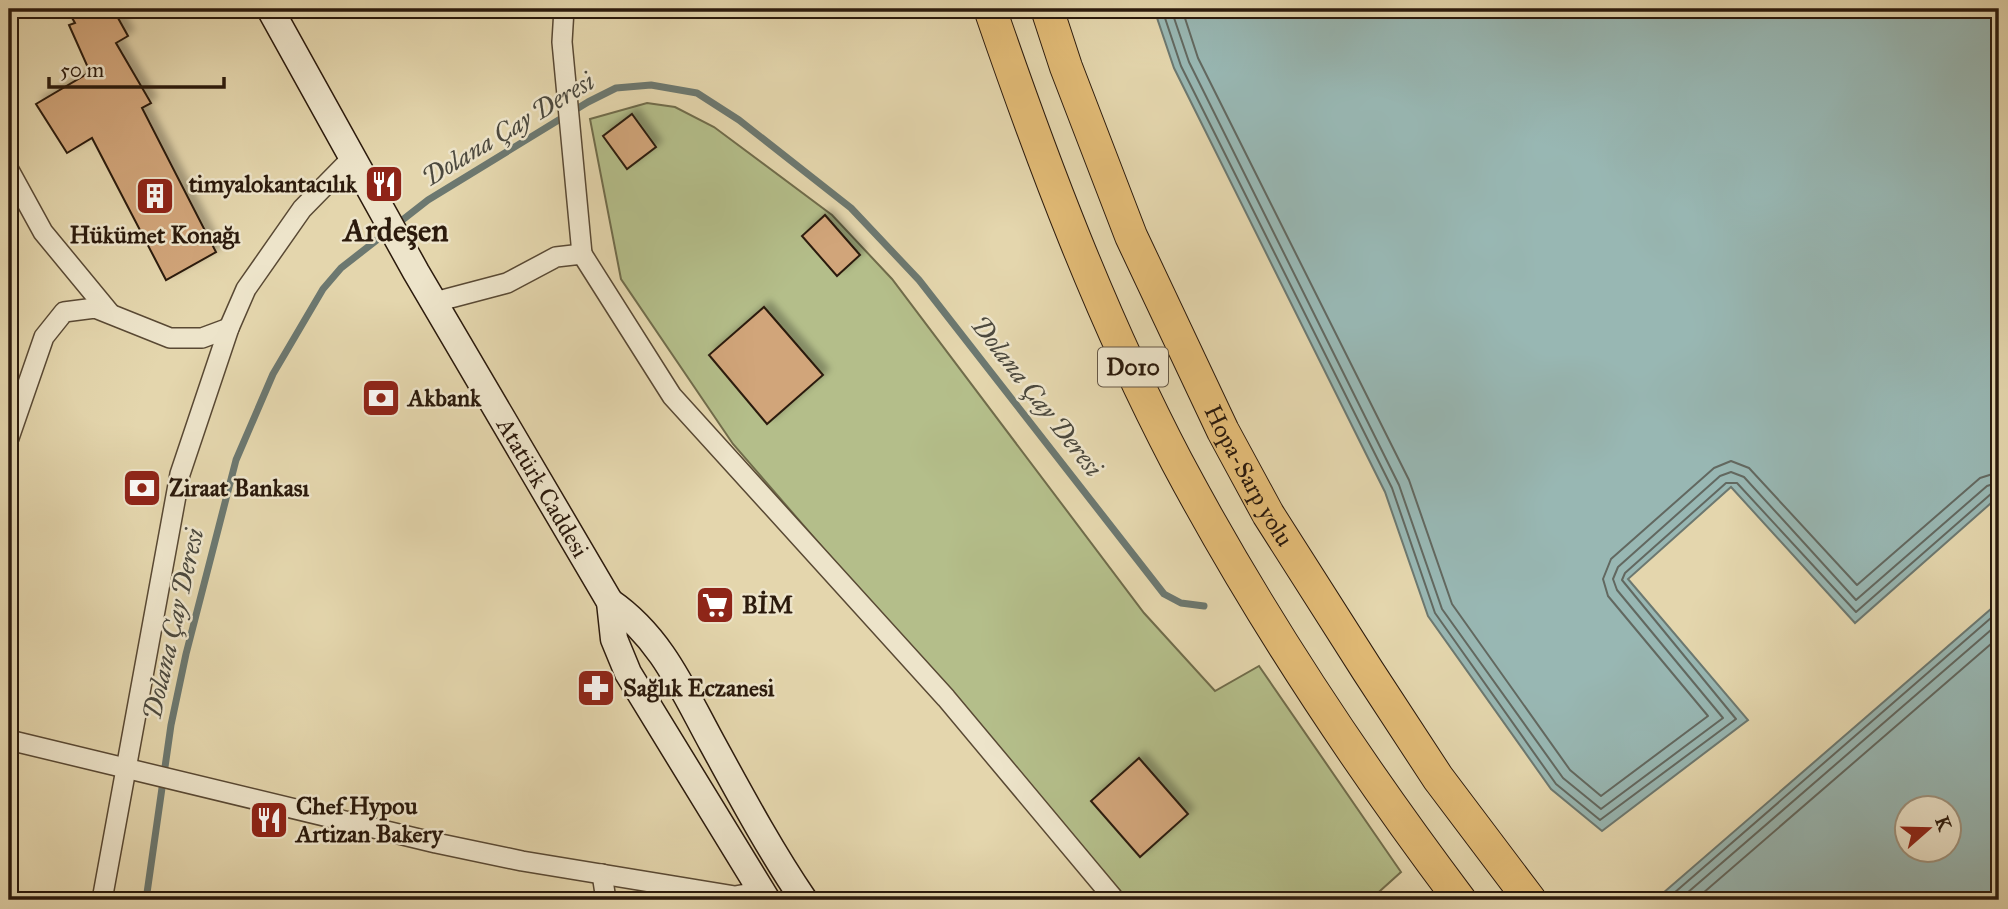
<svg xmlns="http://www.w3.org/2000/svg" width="2008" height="909" font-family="'IM FELL Great Primer',serif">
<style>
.green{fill:#b4be8a;stroke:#706c4b;stroke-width:2}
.water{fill:#98b7b3;stroke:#6c7870;stroke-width:2;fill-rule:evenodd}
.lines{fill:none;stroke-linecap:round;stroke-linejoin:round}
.shore{stroke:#626860;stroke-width:2}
.stream{stroke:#6c7870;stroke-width:7}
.building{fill:#d1a57a;stroke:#2b1a0c;stroke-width:2;filter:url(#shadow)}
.minor-casing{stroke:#594934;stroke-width:22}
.secondary-casing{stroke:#2b1a0c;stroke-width:29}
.trunk-casing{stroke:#2b1a0c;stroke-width:34}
.minor{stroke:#ede4ca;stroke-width:19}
.secondary{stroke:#ede4ca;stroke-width:26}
.trunk{stroke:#e2bb76;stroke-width:32}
.labels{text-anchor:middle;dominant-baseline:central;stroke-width:5;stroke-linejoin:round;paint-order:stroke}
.shield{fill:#ede4ca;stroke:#655745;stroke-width:2}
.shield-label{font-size:23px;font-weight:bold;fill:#2b1a0c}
.poi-label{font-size:24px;font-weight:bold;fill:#2b1a0c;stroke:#ede4ca;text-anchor:start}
.street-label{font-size:24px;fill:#2b1a0c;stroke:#ede4ca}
.water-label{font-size:26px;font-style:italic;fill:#4c493e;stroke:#ede4ca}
.district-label{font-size:32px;font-weight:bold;fill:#2b1a0c;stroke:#ede4ca}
</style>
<defs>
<filter id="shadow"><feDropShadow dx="6" dy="-6" stdDeviation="3.5" flood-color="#0004"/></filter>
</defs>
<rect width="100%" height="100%" fill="#e4d6ad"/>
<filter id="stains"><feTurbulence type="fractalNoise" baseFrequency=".00286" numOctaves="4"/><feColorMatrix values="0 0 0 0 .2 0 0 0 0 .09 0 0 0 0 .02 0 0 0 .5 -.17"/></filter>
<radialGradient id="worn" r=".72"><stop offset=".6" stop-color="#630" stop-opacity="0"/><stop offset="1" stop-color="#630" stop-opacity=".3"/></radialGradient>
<polygon class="green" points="647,103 675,107 714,127 832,215 892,279 1144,613 1215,691 1259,666 1401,872 1370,900 1128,900 733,444 621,279 590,119"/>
<g class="water">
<polygon points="1154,9 1999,9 1999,496 1855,623 1731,487 1628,579 1748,720 1602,831 1551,789 1428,616 1385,492 1174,68"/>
<path d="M 1999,602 L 1999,900 L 1655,900 ZM 1906,808 L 1948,808 L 1948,850 L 1906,850 Z"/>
</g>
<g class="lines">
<g class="shore">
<polyline points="1162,9 1181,66 1392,488 1435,613 1556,784 1600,820 1736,719 1622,580 1625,573 1726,483 1737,483 1856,612 1992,493 1999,491"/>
<polyline points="1171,9 1189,62 1399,485 1442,609 1563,778 1601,809 1723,718 1617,590 1613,579 1618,567 1720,476 1731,472 1744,477 1856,600 1987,486 1999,482"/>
<polyline points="1182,9 1198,58 1409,480 1452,604 1570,770 1601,796 1708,716 1608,596 1603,579 1611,559 1714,468 1731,461 1749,468 1857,585 1980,478 1999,472"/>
<polyline points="1666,900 1999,611"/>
<polyline points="1679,900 1999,623"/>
<polyline points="1695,900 1999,637"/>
</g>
<polyline class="stream" points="146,900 171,725 186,654 236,460 273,374 323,289 341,268 428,200 588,102 616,88 651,85 697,93 739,120 851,208 919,280 1164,594 1181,603 1204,606"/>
</g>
<g class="building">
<polygon points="67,9 113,9 128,36 116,43 151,103 142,108 216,252 166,280 92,138 67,153 36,104 90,72 69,25 75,23"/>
<polygon points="632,114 656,147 627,169 603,136"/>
<polygon points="825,215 860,255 837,276 802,236"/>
<polygon points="764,307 823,375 767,424 709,355"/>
<polygon points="1139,758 1188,814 1140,857 1091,801"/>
</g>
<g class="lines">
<g class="minor-casing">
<g id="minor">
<polyline points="564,9 562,42 582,254"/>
<polyline points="9,170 43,232 109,312"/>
<polyline points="435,302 507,283 556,257 582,254 672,396 946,698 1115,900"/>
<polyline points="9,438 44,337 64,312 95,308 170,338 202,338 229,328"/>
<polyline points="9,740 436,843 522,861 735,896 752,893 754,879"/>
<polyline points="602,874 606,900"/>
<polyline points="102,900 180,474 229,328 246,289 302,209 353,157"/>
</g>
</g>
<g class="secondary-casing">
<g id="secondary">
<path id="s1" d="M 270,9 L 416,272 L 610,602 L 614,639 L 628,673 L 767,900"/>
<path d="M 610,602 C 661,637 683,690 712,743 C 741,796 770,850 804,900"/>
</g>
</g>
<g class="trunk-casing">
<g id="trunk">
<path d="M 990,9 C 1043,163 1101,317 1177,462 C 1260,618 1354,759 1460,900"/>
<path id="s2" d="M 1047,9 L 1066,67 L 1131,236 L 1223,431 L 1268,514 L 1368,671 L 1438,778 L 1530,900"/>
</g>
</g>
<use href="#minor" class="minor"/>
<use href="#secondary" class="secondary"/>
<use href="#trunk" class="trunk"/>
</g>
<defs>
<g id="restaurant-square" transform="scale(2.0125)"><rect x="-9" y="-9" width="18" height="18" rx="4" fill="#8f2418" stroke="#ede4ca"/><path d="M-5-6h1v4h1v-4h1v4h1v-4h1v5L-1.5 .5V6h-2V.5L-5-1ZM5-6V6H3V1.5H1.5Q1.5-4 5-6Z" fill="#fff"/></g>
<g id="building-square" transform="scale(2.0125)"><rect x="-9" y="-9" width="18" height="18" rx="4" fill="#8f2418" stroke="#ede4ca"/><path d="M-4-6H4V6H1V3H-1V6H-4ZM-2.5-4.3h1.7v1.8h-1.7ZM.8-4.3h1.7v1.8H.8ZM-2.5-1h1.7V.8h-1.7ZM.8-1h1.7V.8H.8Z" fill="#fff"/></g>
<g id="bank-square" transform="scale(2.0125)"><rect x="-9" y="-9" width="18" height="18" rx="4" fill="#8f2418" stroke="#ede4ca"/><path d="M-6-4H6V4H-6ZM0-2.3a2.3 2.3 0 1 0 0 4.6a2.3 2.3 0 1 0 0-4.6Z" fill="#fff"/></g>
<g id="supermarket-square" transform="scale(2.0125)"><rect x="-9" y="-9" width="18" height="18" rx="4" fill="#8f2418" stroke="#ede4ca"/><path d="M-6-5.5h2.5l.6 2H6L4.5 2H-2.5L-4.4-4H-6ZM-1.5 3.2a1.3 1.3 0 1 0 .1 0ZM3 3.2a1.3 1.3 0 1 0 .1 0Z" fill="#fff"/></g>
<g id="pharmacy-square" transform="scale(2.0125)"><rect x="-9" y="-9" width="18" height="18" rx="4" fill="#8f2418" stroke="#ede4ca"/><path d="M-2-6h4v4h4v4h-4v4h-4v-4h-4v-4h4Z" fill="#fff"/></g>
</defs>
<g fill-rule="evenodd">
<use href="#restaurant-square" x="384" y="184"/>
<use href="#building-square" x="155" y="196"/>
<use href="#bank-square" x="381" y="398"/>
<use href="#bank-square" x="142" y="488"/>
<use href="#supermarket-square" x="715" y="605"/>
<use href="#pharmacy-square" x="596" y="688"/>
<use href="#restaurant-square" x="269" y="820"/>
</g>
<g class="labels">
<rect class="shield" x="1098" y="347.5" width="70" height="39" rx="5"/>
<g class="shield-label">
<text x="1133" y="367">D010</text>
</g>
<g class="poi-label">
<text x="357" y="184" text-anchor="end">timyalokantacılık</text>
<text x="155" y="235" text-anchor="middle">Hükümet Konağı</text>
<text x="408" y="398">Akbank</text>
<text x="169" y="488">Ziraat Bankası</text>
<text x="742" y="605">BİM</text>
<text x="623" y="688">Sağlık Eczanesi</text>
<text x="296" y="806">Chef Hypou<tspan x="296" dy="28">Artizan Bakery</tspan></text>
</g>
<g class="street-label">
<text stroke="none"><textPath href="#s2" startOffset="509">Hopa-Sarp yolu</textPath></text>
<text stroke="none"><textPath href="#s1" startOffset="551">Atatürk Caddesi</textPath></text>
</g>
<g class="water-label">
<text transform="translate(508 129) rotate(-31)">Dolana Çay Deresi</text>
<text transform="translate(1037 396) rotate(52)">Dolana Çay Deresi</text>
<text transform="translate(173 624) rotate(-77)">Dolana Çay Deresi</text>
</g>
<g class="district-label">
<text x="396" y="230">Ardeşen</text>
</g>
</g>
<rect width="2008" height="909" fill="none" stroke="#e4d6ad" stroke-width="35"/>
<rect x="10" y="10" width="1987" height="888" fill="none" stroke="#2b1a0c" stroke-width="3.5"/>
<rect x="18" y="18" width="1973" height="874" fill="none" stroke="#2b1a0c" stroke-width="2"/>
<g transform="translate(1928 829) rotate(70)"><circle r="33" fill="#ede4ca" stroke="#9f937e" stroke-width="2"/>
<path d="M0-5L12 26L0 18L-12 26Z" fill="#8f2418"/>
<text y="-10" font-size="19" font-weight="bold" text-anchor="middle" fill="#2b1a0c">K</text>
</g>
<path d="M49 77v10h175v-10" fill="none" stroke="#2b1a0c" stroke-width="3.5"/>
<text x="60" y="77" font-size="21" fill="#2b1a0c" stroke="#ede4ca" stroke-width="5" paint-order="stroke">50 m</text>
<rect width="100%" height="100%" filter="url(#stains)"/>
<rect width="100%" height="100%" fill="url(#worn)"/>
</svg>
